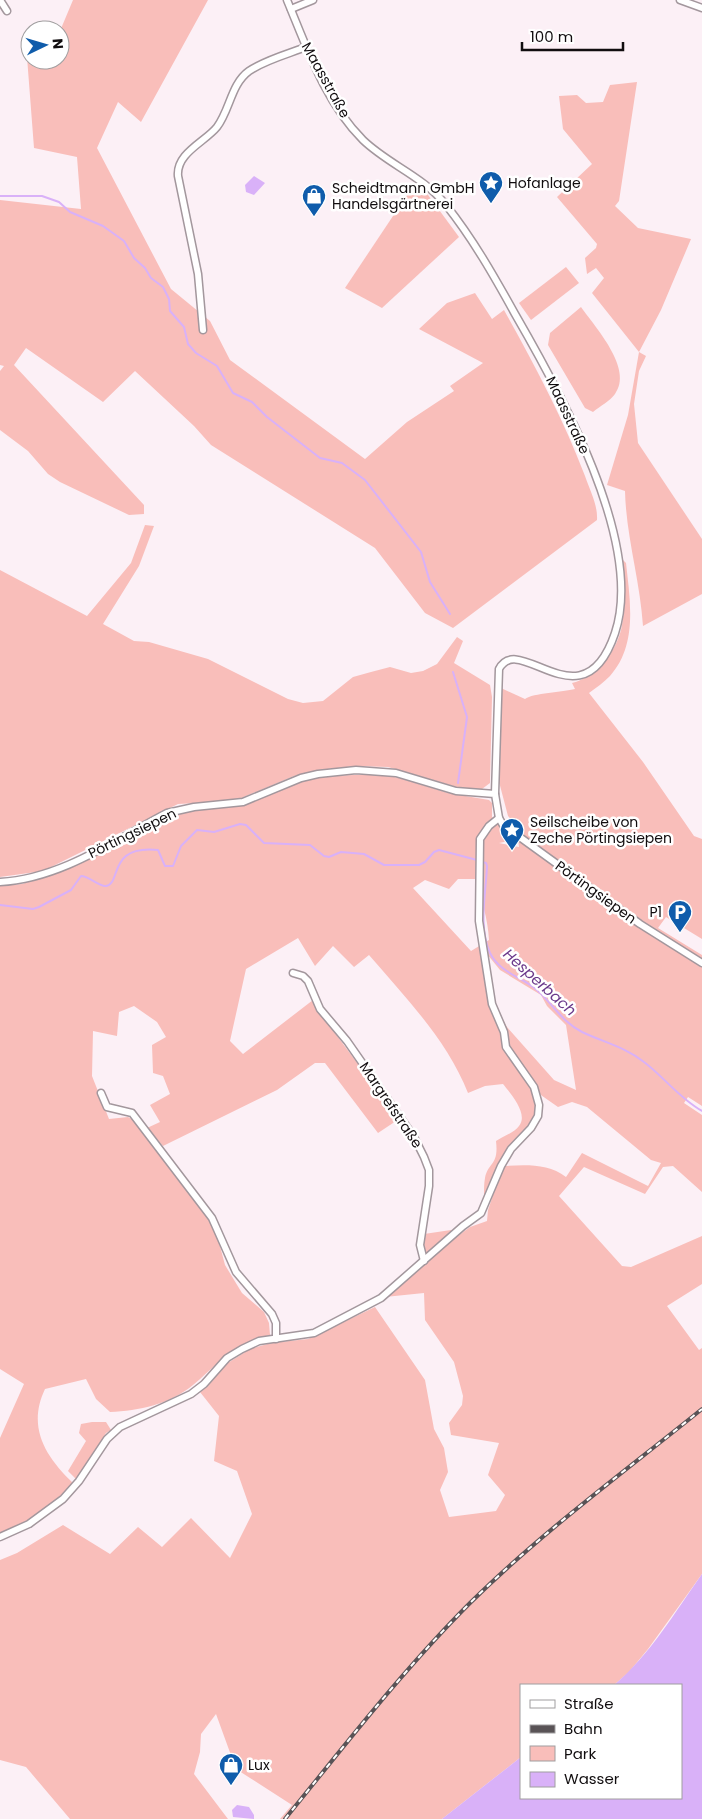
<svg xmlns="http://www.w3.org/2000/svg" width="702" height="1819" font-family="Poppins,sans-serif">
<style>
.green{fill:#f9beba;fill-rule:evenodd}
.water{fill:#d9b1f8}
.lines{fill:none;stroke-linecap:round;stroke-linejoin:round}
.stream{stroke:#d9b1f8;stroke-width:2}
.minor-casing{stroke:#a3979d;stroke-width:9}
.minor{stroke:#fff;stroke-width:6}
.rail-casing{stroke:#595356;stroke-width:4}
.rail{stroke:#fff;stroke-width:2;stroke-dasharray:5.5;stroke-linecap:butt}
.labels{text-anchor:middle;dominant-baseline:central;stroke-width:5;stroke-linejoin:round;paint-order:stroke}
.street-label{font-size:14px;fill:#110d0f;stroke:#fff}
.poi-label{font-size:14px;fill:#110d0f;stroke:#fff;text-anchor:start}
.water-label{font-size:15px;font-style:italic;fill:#6b398b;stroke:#fff}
</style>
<rect width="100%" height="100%" fill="#fcf0f6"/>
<g class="green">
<path d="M 73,0 L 208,0 L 141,122 L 118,102 L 97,148 L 171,289 L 210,321 L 230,360 L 365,459 L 407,422 L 454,391 L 450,386 L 483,363 L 419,329 L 447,303 L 475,293 L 492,319 L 504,310 C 534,364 563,418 585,476 C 590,491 598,505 597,520 L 453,628 L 425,613 L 375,548 L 211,445 L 194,426 L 135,371 L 103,402 L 26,348 L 14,365 L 144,505 L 144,514 L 129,515 L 60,482 L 48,474 L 28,451 L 0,430 L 0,371 L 4,366 L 0,365 L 0,200 L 81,209 L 77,157 L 34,148 L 27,57 L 30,55 L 30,60 L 60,60 L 60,31 Z"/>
<path d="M 637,82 L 619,201 L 615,206 L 638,228 L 691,239 L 661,310 L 639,352 L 646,356 L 639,371 L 634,404 L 638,443 L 702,539 L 702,594 L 643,626 C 640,580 626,536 625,491 L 607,485 L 628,415 L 639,352 L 592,293 L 604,278 L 596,268 L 587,274 L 585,258 L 596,248 L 597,244 L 557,197 L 592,164 L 563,129 L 559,96 L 577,95 L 586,103 L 603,102 L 610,85 Z"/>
<polygon points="417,180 459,237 382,308 345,288"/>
<polygon points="566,267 579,283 531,320 519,303"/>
<path d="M 581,307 C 595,327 634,369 615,394 C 610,401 600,406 593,412 L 585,408 L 548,345 L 550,333 Z"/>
<polygon points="145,525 154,526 139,566 103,624 134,641 149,642 208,659 288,699 303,703 323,701 353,677 371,672 390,667 411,673 423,671 437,664 457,637 463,641 454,663 490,685 492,697 490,783 482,789 464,789 388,767 356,766 319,770 294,776 234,801 178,804 43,871 0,877 0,570 87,616 131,563"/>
<path d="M 622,559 L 626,563 C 630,600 638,645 610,676 C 604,682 596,688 589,693 L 643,762 L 694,836 L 702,839 L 702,939 L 666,917 L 658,928 L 702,955 L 702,1106 L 688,1097 L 684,1103 L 702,1115 L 702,1192 L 673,1166 L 663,1167 L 645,1194 L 584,1167 L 559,1196 L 622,1266 L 631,1267 L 702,1236 L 702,1284 L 667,1306 L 699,1350 L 702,1348 L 702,1574 L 648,1649 L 629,1672 L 614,1685 L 521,1685 L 521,1757 L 442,1819 L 280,1819 L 292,1805 L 236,1769 L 216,1714 L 201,1734 L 200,1752 L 194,1774 L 228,1819 L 70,1819 L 26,1767 L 0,1760 L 0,1560 L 17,1553 L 63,1525 L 110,1554 L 138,1527 L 162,1547 L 191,1518 L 230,1558 L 252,1514 L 237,1471 L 214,1461 L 219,1416 L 200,1392 L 208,1386 L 223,1366 L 250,1349 L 271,1343 L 308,1339 L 375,1307 L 425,1380 L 434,1429 L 444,1448 L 448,1472 L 440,1490 L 449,1517 L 496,1511 L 505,1495 L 488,1475 L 499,1443 L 451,1435 L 449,1423 L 462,1405 L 463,1396 L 454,1362 L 425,1320 L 424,1293 L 385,1297 L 428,1262 L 423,1250 L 424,1234 L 451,1230 L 455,1238 L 470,1227 L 487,1221 L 488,1210 L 503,1166 C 525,1165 548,1163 566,1177 L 582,1153 L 648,1186 L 661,1163 L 651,1160 L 587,1107 L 572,1102 L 558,1107 L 538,1093 L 536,1116 L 529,1129 L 508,1149 L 486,1197 L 484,1194 C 484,1189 484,1183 485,1178 C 488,1162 499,1166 496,1141 C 502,1137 515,1132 519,1126 C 529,1114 510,1093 503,1084 L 485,1086 L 468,1093 C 447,1040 406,998 369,955 L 354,967 L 333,946 L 315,966 L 298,938 L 246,969 L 230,1041 L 243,1054 L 313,1000 L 317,1009 L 399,1119 L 378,1133 L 325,1063 L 315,1063 L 277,1090 L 163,1146 L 147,1128 L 160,1122 L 150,1105 L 170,1094 L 163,1076 L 153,1073 L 152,1045 L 166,1037 L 157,1022 L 134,1006 L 119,1012 L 117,1036 L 93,1031 L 92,1076 L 109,1119 L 128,1117 L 137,1122 L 208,1217 L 217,1235 L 225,1265 L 242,1293 L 264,1312 L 269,1323 L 270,1335 C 262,1338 252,1340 244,1344 C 225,1354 210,1371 193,1385 C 170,1404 139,1411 110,1412 L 96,1399 L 86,1379 L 45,1389 C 27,1427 45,1456 73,1483 C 48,1509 34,1520 0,1533 L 0,1438 L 24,1384 L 0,1369 L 0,886 L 22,884 L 61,871 L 170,815 L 190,810 L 243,805 L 304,781 L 328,776 L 379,774 L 399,778 L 448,793 L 489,800 L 492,803 L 492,817 L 512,835 L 509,841 L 499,843 L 519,847 L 516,825 L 508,816 L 498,778 L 501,688 L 525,699 C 533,693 563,692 575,689 L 572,683 C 597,677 618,650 622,625 C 626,603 623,580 622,559 ZM 458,879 L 477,879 C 481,900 488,918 489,940 L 471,951 L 413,888 L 425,880 L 449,889 ZM 487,954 L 500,970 L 541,995 L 547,1006 L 566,1025 L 576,1090 L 554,1080 L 507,1027 L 493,1002 Z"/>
<polygon points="92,1422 106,1422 111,1430 106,1433 77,1480 68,1471 86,1441 79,1433 81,1424"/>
</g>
<g class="water">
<polygon points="254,176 265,183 254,195 246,192 245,185"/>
<path d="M 702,1574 L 702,1819 L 442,1819 L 521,1757 L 521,1798 L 681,1798 L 681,1685 L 614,1685 C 650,1655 675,1612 702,1574 Z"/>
<polygon points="237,1805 249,1807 254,1815 254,1819 233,1817 232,1810"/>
</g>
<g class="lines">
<g class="stream">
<polyline points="0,196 42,196 59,202 70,212 103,226 124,241 134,258 145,268 151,278 163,287 169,299 170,311 184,327 188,344 196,353 217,366 233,393 252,402 267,417 320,458 342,463 365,480 421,552 430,582 450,614"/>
<polyline points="453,672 467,717 458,783"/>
<path d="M 482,862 L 486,863 L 487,866 C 486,893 478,927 490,953 C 500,973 522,977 537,990 C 553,1004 562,1022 582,1032 C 603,1042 625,1047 644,1062 C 664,1077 679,1098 702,1111"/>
<path d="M 0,905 L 33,909 L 39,907 L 71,890 L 81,876 C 89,876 99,887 106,886 C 122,883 107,845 158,850 L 165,866 L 173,866 L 181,846 L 197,830 L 214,832 L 240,824 L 246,825 L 264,843 L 310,845 L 324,856 L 329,857 L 341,852 L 364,854 L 384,865 L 419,865 L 425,862 L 434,852 L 439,850 L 477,860"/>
</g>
<g class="minor-casing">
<g id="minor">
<polyline points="0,0 7,11"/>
<path d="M 287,0 C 307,48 325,102 363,140 C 389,165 423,176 446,205 C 473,239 494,276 515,314 C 559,390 645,543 615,633 C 583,728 519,630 499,669 L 495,794"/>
<polyline points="680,0 702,8"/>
<polyline points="291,9 313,0"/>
<path d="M 203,330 L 198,274 L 178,176 C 176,153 205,142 217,127 C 230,110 231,84 249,71 C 265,60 288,54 306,47"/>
<path d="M 0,882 C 60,879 115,840 167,813 L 194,807 L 243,802 L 301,778 L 318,774 L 356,770 L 396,773 L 456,791 L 495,794 L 499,818 L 503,825 L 640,924 L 702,963"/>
<polyline points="293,973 303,976 308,981 320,1009 347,1041 414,1137 424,1157 429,1170 429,1186 420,1245 424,1261"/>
<polyline points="101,1093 107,1107 132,1113 212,1218 236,1272 272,1314 276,1323 276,1339"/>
<polyline points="0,1537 29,1524 63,1499 79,1481 107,1439 120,1427 191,1394 204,1384 227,1358 242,1349 259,1341 314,1333 381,1298 463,1226 481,1213 501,1166 511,1149 531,1128 538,1116 539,1105 534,1087 506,1047 504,1032 492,1004 479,921 480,839 489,826 499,818"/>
</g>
</g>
<use href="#minor" class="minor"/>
<g class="rail-casing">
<path id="rail" d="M 285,1819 C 345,1745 403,1670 470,1603 C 542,1532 624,1472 702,1409"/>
</g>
<use href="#rail" class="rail"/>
</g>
<defs>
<g id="sight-pin" transform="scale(1.25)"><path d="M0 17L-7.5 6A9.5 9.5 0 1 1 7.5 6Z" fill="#0f5cab" stroke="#fff"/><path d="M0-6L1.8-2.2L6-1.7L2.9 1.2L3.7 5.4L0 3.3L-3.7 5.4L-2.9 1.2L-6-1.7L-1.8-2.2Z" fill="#fff"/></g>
<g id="shop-pin" transform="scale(1.25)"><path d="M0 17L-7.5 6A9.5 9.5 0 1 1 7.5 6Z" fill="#0f5cab" stroke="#fff"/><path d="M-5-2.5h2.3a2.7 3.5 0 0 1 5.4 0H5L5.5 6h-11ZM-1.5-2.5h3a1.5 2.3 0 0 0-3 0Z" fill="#fff"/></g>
<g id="parking-pin" transform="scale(1.25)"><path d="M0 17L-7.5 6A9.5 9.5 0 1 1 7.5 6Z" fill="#0f5cab" stroke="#fff"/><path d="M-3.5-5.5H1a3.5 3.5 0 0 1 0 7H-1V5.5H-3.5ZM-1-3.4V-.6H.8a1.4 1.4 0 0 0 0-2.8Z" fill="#fff"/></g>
</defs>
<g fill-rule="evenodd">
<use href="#sight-pin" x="491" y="183"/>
<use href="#shop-pin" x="314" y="196"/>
<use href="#sight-pin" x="512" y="830"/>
<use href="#parking-pin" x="680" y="912"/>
<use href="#shop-pin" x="231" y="1765"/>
</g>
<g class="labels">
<g class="street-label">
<text transform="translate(326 80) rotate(61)">Maasstraße</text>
<text transform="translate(568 415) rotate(65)">Maasstraße</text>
<text transform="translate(132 833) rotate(-26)">Pörtingsiepen</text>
<text transform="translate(596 892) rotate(36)">Pörtingsiepen</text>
<text transform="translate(391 1105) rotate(56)">Margrefstraße</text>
</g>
<g class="poi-label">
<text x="508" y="183">Hofanlage</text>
<text x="332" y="188">Scheidtmann GmbH<tspan x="332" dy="16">Handelsgärtnerei</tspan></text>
<text x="530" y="822">Seilscheibe von<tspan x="530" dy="16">Zeche Pörtingsiepen</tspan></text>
<text x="662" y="912" text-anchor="end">P1</text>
<text x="248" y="1765">Lux</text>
</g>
<g class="water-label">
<text transform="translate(540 982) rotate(42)">Hesperbach</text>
</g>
</g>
<rect x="520" y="1684" width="162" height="115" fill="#ffffff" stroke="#a09e9f"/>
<rect x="530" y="1700" width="25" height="8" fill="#ffffff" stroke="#a09e9f"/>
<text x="564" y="1709" font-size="15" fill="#110d0f">Straße</text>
<rect x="530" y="1725" width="25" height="8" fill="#595356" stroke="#a09e9f"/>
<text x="564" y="1734" font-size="15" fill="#110d0f">Bahn</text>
<rect x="530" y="1746" width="25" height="15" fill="#f9beba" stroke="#a09e9f"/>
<text x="564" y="1759" font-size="15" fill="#110d0f">Park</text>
<rect x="530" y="1772" width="25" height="15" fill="#d9b1f8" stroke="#a09e9f"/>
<text x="564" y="1784" font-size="15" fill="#110d0f">Wasser</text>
<g transform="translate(45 45) rotate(85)"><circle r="24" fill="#ffffff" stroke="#a09e9f"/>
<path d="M0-4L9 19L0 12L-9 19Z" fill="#0f5cab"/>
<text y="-8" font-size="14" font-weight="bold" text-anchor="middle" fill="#110d0f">N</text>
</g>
<path d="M522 42v8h101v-8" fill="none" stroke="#110d0f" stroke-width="2.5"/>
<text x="530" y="42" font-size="15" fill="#110d0f" stroke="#ffffff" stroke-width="4" paint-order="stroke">100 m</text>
</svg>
